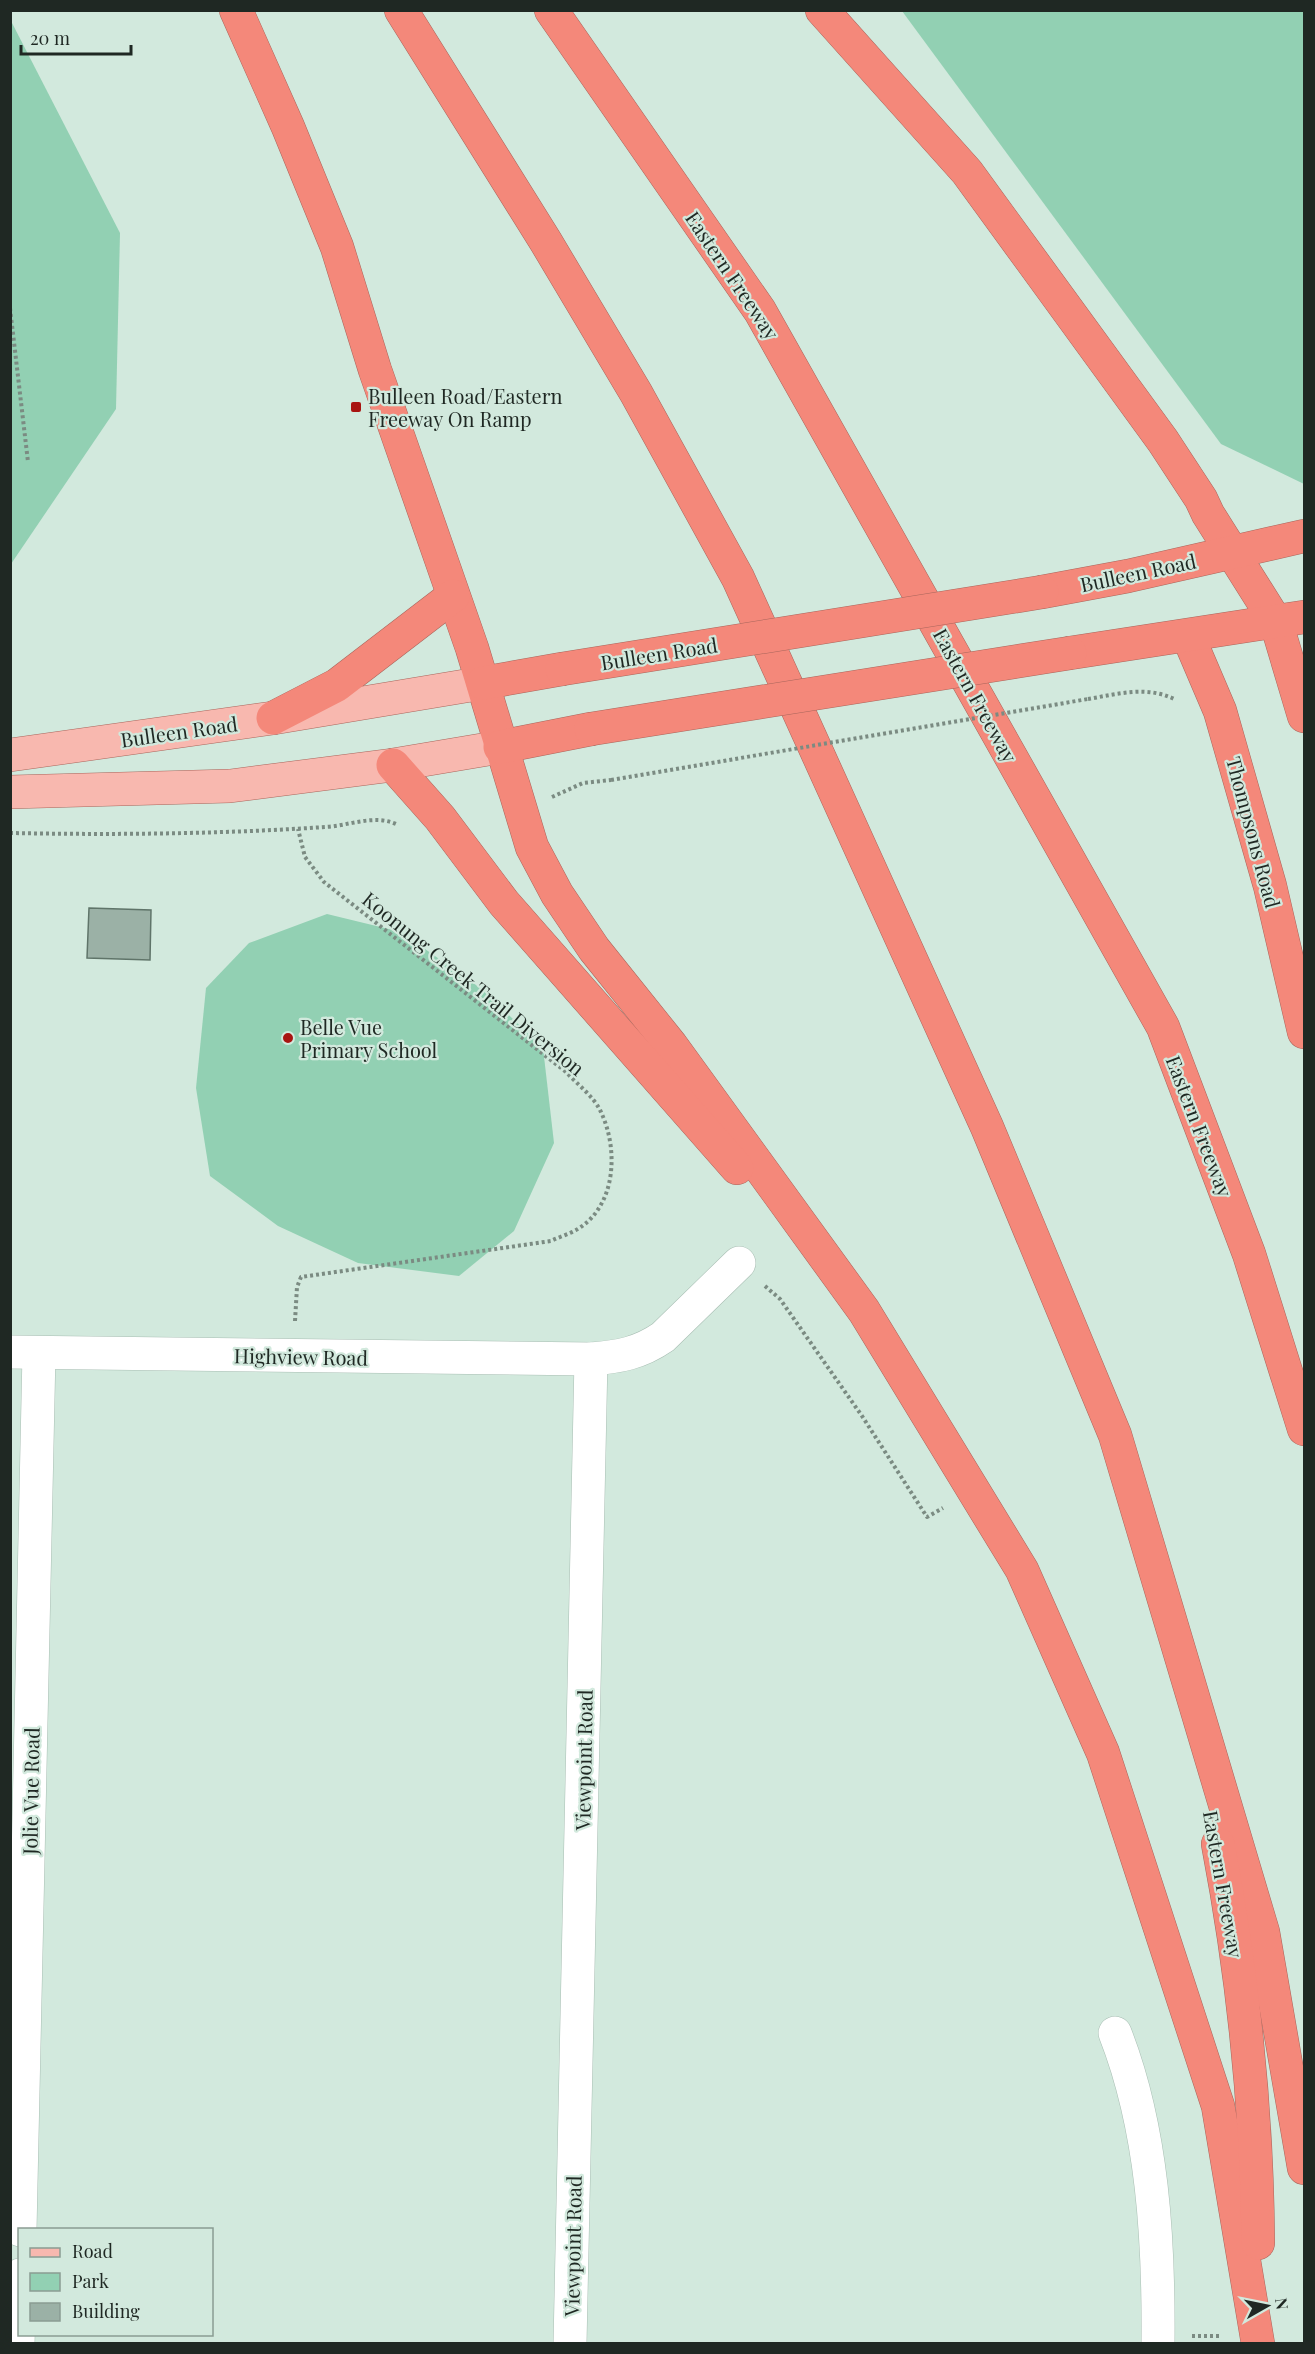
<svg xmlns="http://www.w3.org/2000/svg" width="1315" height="2354" font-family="'Playfair Display',serif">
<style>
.green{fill:#92d0b3}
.building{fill:#9bb1a6;stroke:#5f7469;stroke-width:1.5}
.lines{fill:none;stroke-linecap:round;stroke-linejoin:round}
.street-casing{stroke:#a8beb3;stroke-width:34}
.primary-casing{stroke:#a9665c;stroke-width:34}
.highway-casing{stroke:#a9665c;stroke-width:34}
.path{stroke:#7b8b82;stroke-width:4;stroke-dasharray:3 3;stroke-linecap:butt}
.street{stroke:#fff;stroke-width:33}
.primary{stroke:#f8b8af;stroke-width:33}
.highway{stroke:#f4887a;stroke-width:33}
.highway-bridge-casing{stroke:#a9665c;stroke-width:34;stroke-linecap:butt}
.path-bridge{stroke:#7b8b82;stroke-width:4;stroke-dasharray:3 3;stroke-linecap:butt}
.highway-bridge{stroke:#f4887a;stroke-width:33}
.poi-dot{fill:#a81411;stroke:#d2e9dd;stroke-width:2}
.labels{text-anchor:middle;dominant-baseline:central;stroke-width:4.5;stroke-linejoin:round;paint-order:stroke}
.street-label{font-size:20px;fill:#1f2823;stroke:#d2e9dd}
.poi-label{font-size:20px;fill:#1f2823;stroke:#d2e9dd;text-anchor:start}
</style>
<rect width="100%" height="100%" fill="#d2e9dd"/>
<g class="green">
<polygon points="902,11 1304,11 1304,484 1221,444"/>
<polygon points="11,21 120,233 116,409 11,564"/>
<polygon points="327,914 401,932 483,990 543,1048 554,1143 514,1231 459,1276 358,1263 278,1226 210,1176 196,1088 206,988 249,943"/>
</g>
<polygon class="building" points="89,908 151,910 150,960 87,958"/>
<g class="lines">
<g class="street-casing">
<g id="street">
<path d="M 10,1352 L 591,1359 C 619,1357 640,1353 663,1337 L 739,1263"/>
<path d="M 1115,2033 C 1153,2130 1159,2241 1158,2344"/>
<polyline points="20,2230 39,1353"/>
<polyline points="18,2344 20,2275"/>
<polyline points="570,2344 591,1359"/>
</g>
</g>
<g class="primary-casing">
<g id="primary">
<polyline points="10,755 273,718 483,683"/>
<polyline points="10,792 230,786 393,765 500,747"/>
</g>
</g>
<g class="highway-casing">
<g id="highway">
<polyline points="236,10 288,127 337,247 375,370 472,648 532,847 557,894 594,949 671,1045 864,1311 1022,1570 1103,1753 1218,2106 1258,2344"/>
<polyline points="401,10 546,242 636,393 738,578 987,1127 1115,1435 1263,1932 1304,2168"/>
<polyline points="551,10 760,311 1163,1027 1249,1254 1304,1429"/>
<polyline points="822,10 967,172 1163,441 1201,499 1208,514 1276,622 1304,716"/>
<polyline points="1042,592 1128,576 1304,536"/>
<polyline points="1188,636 1220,711 1270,886 1304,1032"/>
<polyline points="1070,653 1304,617"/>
<polyline points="483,683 562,669"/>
<polyline points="273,718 337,685 453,596"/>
<polyline points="500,747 591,729"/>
<polyline points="393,765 440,818 504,903 737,1168"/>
<path d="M 1218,1844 C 1243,1975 1257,2109 1258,2243"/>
</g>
</g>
<g class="path">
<polyline points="10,308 28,462"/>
<path d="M 1088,699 C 1118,694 1148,685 1176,700"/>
<polyline points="552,797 583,783 611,780"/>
<path d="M 10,833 C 115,835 220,834 325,827 C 348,826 374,814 396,824"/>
<polyline points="765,1286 780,1299 862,1416 927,1517 943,1508"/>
<path d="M 295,1321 L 297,1287 L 301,1277 L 551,1241 C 559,1237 569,1234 576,1230 C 617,1207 619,1148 600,1110 C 593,1096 577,1084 566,1072 L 324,882 L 305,857 L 298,829"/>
<polyline points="1192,2336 1220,2336"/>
</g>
<use href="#street" class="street"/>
<use href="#primary" class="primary"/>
<use href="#highway" class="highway"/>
<g class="highway-bridge-casing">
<g id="highway-bridge">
<polyline points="562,669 1042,592"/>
<polyline points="591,729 1070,653"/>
</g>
</g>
<polyline class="path-bridge" points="611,780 1088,699"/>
<use href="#highway-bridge" class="highway-bridge"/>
</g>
<g class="poi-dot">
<rect x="350" y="401" width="12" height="12" rx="3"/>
<circle cx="288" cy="1038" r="6"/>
</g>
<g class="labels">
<g class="street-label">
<text transform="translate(733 275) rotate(56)">Eastern Freeway</text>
<text transform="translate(1138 572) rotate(-12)">Bulleen Road</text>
<text transform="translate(659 653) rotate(-9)">Bulleen Road</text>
<text transform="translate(976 695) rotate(61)">Eastern Freeway</text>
<text transform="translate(179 731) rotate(-8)">Bulleen Road</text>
<text transform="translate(1254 832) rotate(75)">Thompsons Road</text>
<text transform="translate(474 983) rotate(39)">Koonung Creek Trail Diversion</text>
<text transform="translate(1200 1126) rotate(69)">Eastern Freeway</text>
<text transform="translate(301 1356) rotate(1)">Highview Road</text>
<text transform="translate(583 1760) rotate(-89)">Viewpoint Road</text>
<text transform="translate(30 1791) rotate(-89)">Jolie Vue Road</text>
<text transform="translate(1224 1884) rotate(80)">Eastern Freeway</text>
<text transform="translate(572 2246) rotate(-89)">Viewpoint Road</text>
</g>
<g class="poi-label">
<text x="368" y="395">Bulleen Road/Eastern<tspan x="368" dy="23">Freeway On Ramp</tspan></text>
<text x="300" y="1026">Belle Vue<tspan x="300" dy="23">Primary School</tspan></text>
</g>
</g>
<rect width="1315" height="2354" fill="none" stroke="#1f2823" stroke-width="24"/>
<rect x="18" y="2228" width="195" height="108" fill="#d2e9dd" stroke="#8a9c93" stroke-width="1.5"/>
<rect x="30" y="2248" width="30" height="9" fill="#f8b8af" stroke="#8a9c93" stroke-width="1.5"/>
<text x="72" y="2258" font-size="18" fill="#1f2823">Road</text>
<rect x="30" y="2273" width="30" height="18" fill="#92d0b3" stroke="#8a9c93" stroke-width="1.5"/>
<text x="72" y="2288" font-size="18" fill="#1f2823">Park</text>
<rect x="30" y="2303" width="30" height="18" fill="#9bb1a6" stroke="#8a9c93" stroke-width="1.5"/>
<text x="72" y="2318" font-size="18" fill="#1f2823">Building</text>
<g transform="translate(1267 2306) rotate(81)" stroke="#d2e9dd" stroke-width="4.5" paint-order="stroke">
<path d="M0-4.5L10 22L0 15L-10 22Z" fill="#1f2823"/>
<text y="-9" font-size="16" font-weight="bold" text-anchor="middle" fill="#1f2823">N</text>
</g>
<path d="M21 45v9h110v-9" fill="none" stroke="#1f2823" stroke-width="3"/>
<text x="30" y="45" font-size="18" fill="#1f2823" stroke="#d2e9dd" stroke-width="4.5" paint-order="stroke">20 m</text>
</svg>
